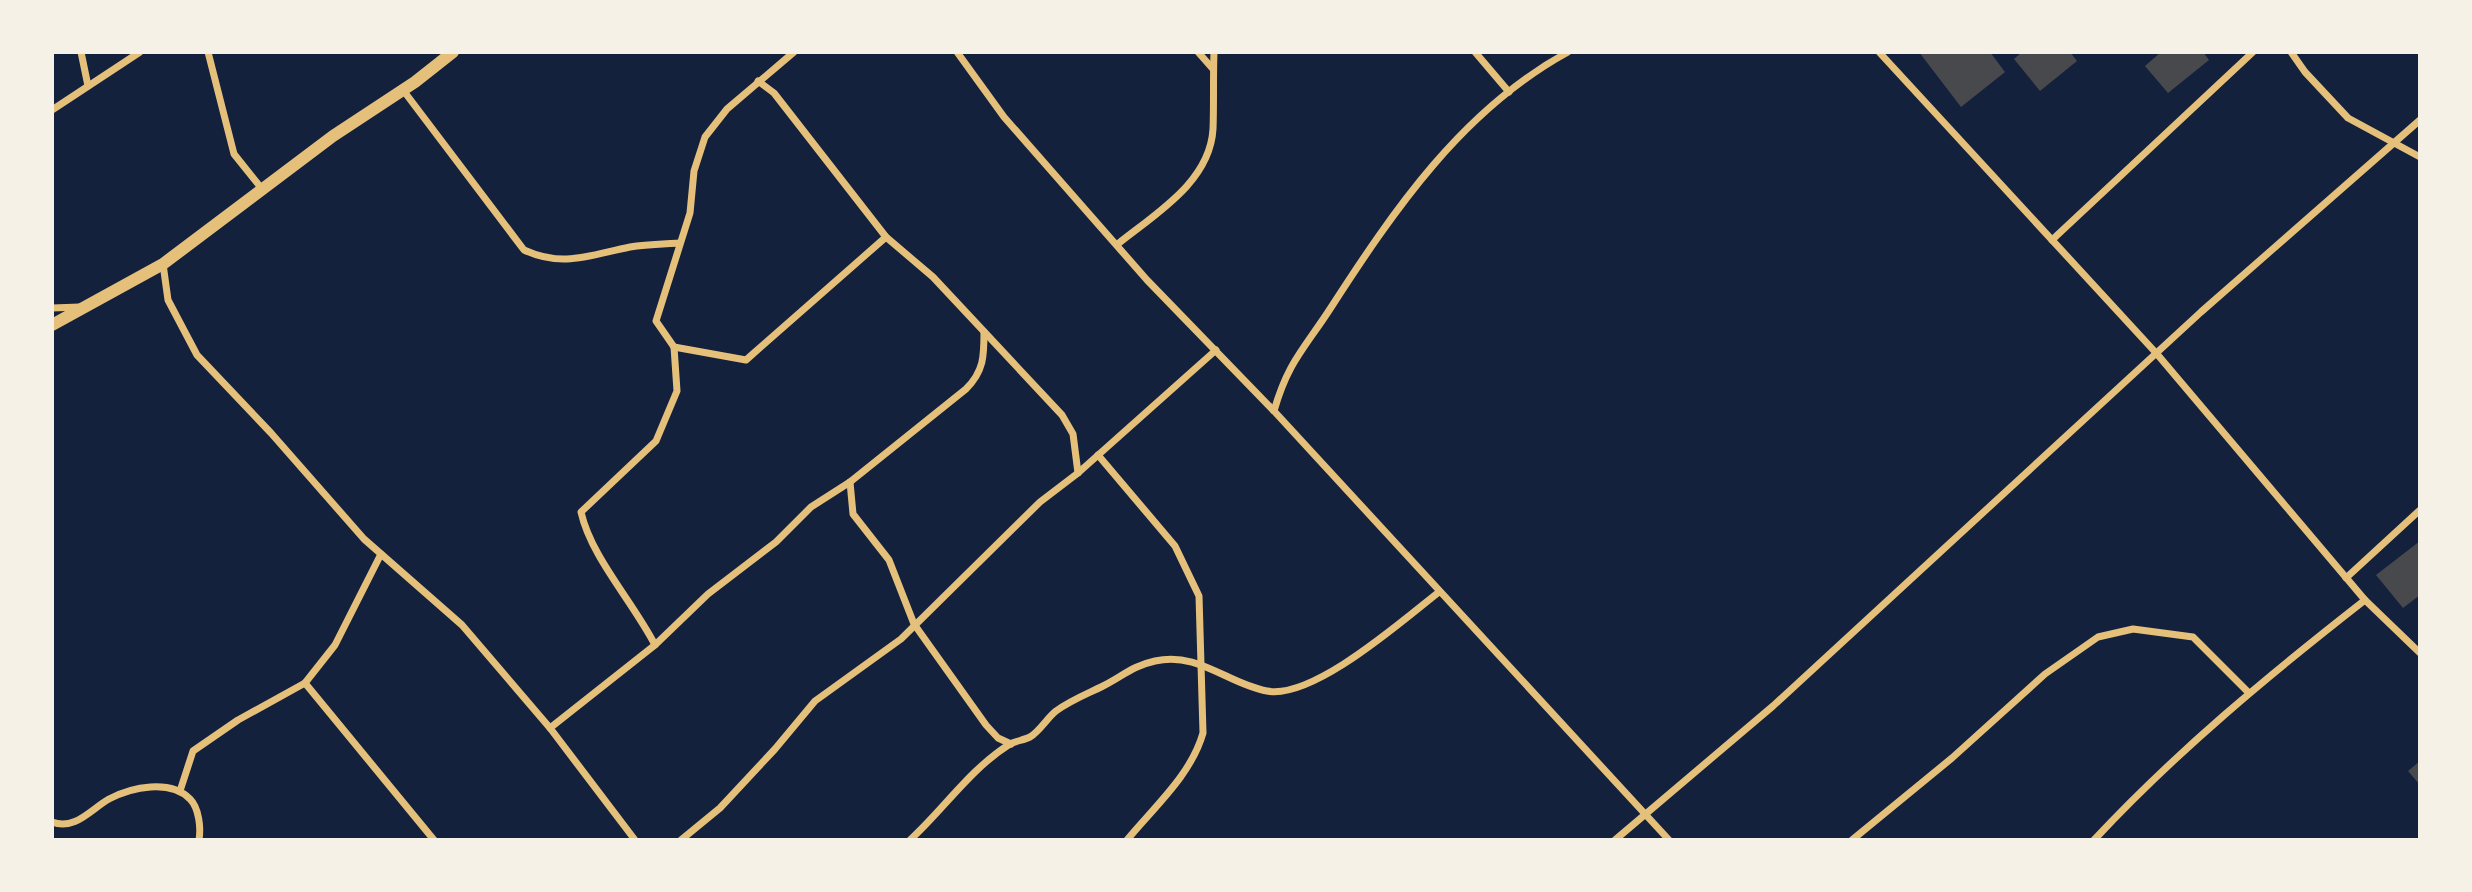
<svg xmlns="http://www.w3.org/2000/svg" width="2472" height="892" font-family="Jost,sans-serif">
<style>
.building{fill:#48494c}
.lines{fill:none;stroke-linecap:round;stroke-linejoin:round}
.minor{stroke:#e5c07b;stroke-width:7}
.tertiary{stroke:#e5c07b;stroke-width:12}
</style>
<rect width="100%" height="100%" fill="#14213d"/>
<g class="building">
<polygon points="1919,52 1990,52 2005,72 1961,107"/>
<polygon points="2022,52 2070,52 2077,61 2040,91 2014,59"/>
<polygon points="2161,52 2203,52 2209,60 2168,93 2145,66"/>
<polygon points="2420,541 2420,595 2403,608 2376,575"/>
<polygon points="2420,761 2420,785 2408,771"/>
</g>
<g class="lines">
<g class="minor">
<polyline points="81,52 88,86"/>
<polyline points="208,52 234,154 262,189"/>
<polyline points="957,52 1004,117 1147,280 1274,411 1669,840"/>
<polyline points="1198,52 1213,69"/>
<polyline points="1475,52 1509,92"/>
<polyline points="1879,52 2157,354 2365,600 2420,653"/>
<polyline points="2291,52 2305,72 2348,118 2420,157"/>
<polyline points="758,81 774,93 886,237 933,277 1062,415 1073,434 1078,473"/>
<path d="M 403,90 L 524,250 C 563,268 590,255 630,247 C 646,244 663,244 679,243"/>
<polyline points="52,110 140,52"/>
<polyline points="2052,240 2253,52"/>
<path d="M 1119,243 C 1155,214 1210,182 1213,129 C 1214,104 1213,78 1214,52"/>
<polyline points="163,264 168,300 197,355 271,433 364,539 462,625 550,728 635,840"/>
<polyline points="52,308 80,307"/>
<polyline points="674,347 746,360 886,237"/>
<path d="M 1274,411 C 1288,362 1304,349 1330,309 C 1394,210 1462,110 1568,52"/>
<path d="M 1098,455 L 1175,546 L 1199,596 L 1203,733 C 1191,775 1155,806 1127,840"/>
<polyline points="850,482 853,514 889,560 914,624 986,725 998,738 1011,744"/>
<polyline points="2346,578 2420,510"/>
<path d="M 655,645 C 633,602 591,557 581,512 L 656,441 L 677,391 L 674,347 L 656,321 L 690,213 L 694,171 L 705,137 L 727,109 L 794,52"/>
<polyline points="305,683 434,840"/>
<path d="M 550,728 L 655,645 L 708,594 L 776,542 L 811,507 L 850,482 L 966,389 C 984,371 984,356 984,332"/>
<polyline points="180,791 193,751 238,720 305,683 335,645 381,554"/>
<path d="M 52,822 C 75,831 91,809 109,799 C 132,787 170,779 190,799 C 199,808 201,828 199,840"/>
<polyline points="681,840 720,808 775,749 815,701 901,639 1040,502 1078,473 1216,350"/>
<path d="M 910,840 C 944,809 970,769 1010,744 C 1016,741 1024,740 1030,737 C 1040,731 1047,718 1056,711 C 1071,700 1087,694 1103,686 C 1123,676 1132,666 1155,661 C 1198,651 1228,684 1267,691 C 1313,700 1403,620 1439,592"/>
<polyline points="1615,840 1773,706 2201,312 2420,120"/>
<polyline points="1852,840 1952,758 2045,674 2098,637 2133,629 2193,637 2249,693"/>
<path d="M 2094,840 C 2177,751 2269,675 2365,600"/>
</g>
<polyline class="tertiary" points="52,325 163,264 333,136 415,82 453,52"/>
</g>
<rect width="2472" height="892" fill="none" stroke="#f6f1e7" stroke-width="108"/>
</svg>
